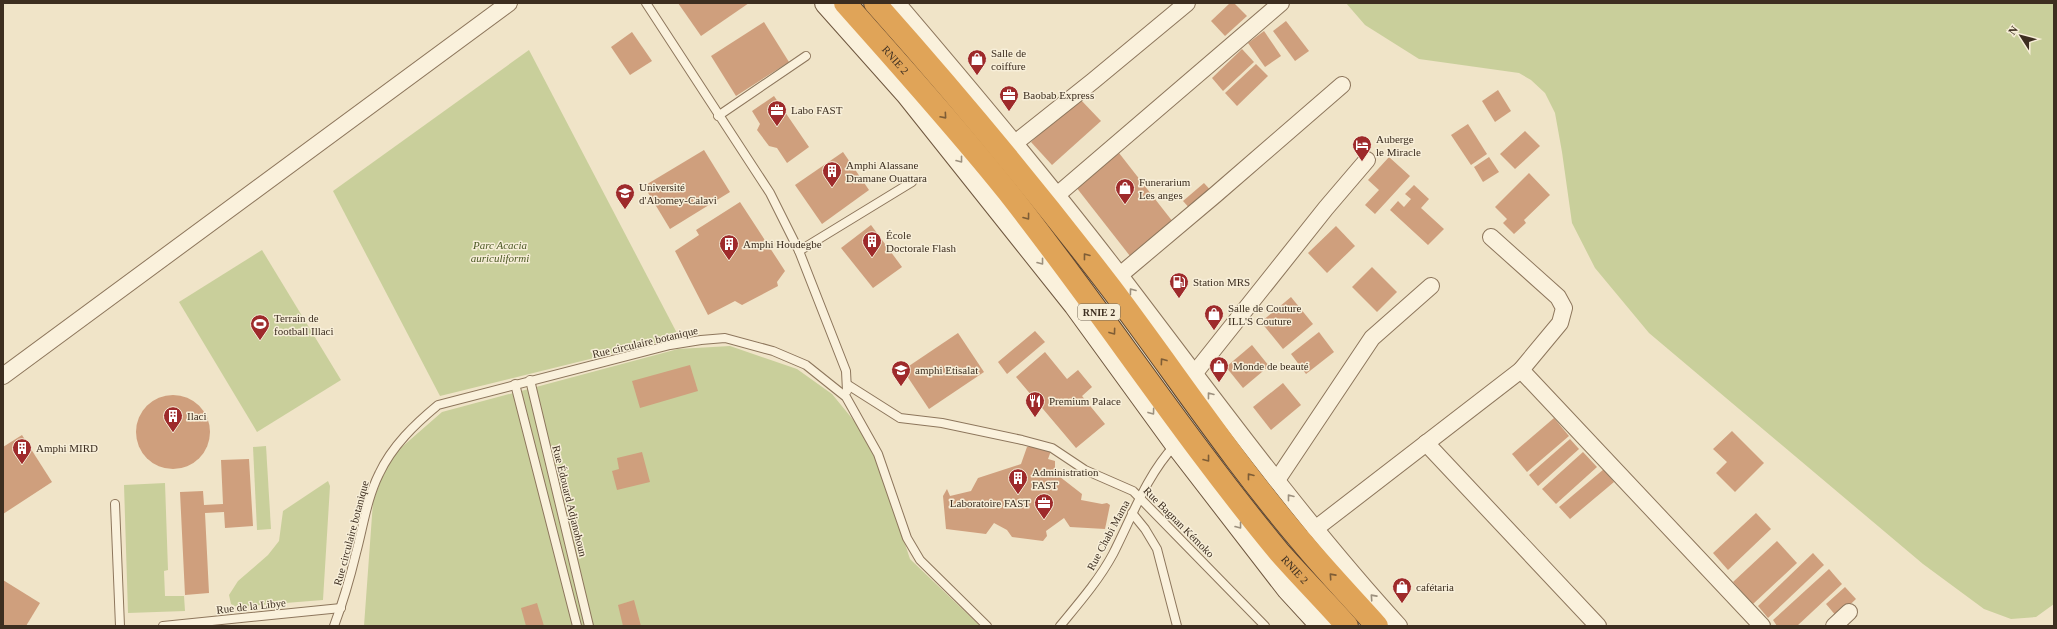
<svg xmlns="http://www.w3.org/2000/svg" width="2057" height="629" font-family="'Times New Roman',serif">
<style>
.green{fill:#c9cf9b}
.building{fill:#cf9f7d}
.lines{fill:none;stroke-linecap:round;stroke-linejoin:round}
.lane-casing{stroke:#8d765c;stroke-width:10}
.street-casing{stroke:#8d765c;stroke-width:18}
.secondary-casing{stroke:#6f573f;stroke-width:24}
.highway-casing{stroke:#5b4430;stroke-width:24}
.lane{stroke:#faf1dc;stroke-width:8}
.street{stroke:#faf1dc;stroke-width:16}
.secondary{stroke:#faf1dc;stroke-width:22}
.highway{stroke:#e0a458;stroke-width:22}
.oneway{stroke:#7e5d36}
.oneway2{stroke:#9c907e}
.labels{text-anchor:middle;dominant-baseline:central;stroke-width:3;stroke-linejoin:round;paint-order:stroke}
.shield{fill:#f7eed8;stroke:#756857;stroke-width:1}
.shield-label{font-size:10px;font-weight:bold;fill:#3d2e20}
.poi-label{font-size:11px;fill:#3d2e20;stroke:#f7eed8;text-anchor:start}
.street-label{font-size:11px;fill:#3d2e20;stroke:#f7eed8}
.park-label{font-size:11px;font-style:italic;fill:#4d5a26;stroke:#f7eed8}
</style>
<rect width="100%" height="100%" fill="#f0e4c8"/>
<g class="green">
<polygon points="1346,3 2054,3 2054,604 2036,617 2011,619 1984,609 1923,564 1649,333 1595,268 1572,223 1562,152 1555,113 1545,93 1531,80 1519,73 1419,59 1365,25"/>
<polygon points="529,50 679,337 440,396 333,191"/>
<polygon points="262,250 341,380 257,432 179,302"/>
<polygon points="730,346 797,369 832,394 855,422 875,453 910,559 980,626 364,626 373,502 382,477 395,453 442,412 678,349"/>
<polygon points="266,446 271,529 257,530 253,447"/>
<polygon points="328,481 330,486 323,600 237,607 231,604 229,595 238,581 268,555 279,541 283,511"/>
<polygon points="165,483 168,570 164,571 165,596 184,596 185,611 128,613 124,485"/>
</g>
<g class="building">
<polygon points="678,3 749,3 701,36"/>
<polygon points="1230,3 1234,3 1247,16 1225,36 1211,21"/>
<polygon points="1286,21 1309,51 1295,61 1273,31"/>
<polygon points="764,22 789,62 736,96 711,56"/>
<polygon points="1264,31 1281,56 1265,67 1248,43"/>
<polygon points="632,32 652,61 630,75 611,47"/>
<polygon points="1242,49 1254,62 1223,91 1212,78"/>
<polygon points="1256,64 1268,76 1237,106 1225,93"/>
<polygon points="1498,90 1511,111 1495,122 1482,101"/>
<polygon points="774,96 809,147 787,163 777,148 769,146 757,130 760,124 752,111"/>
<polygon points="1079,98 1101,121 1052,165 1031,142"/>
<polygon points="1468,124 1487,154 1471,165 1451,135"/>
<polygon points="1525,131 1540,146 1515,169 1500,154"/>
<polygon points="704,150 730,192 670,229 644,186"/>
<polygon points="843,152 869,190 822,224 795,185"/>
<polygon points="1119,153 1173,222 1130,256 1076,187"/>
<polygon points="1389,157 1410,176 1375,214 1365,205 1379,190 1368,180"/>
<polygon points="1489,157 1499,172 1483,182 1474,167"/>
<polygon points="1529,173 1550,195 1524,220 1526,223 1514,234 1503,223 1507,219 1495,207"/>
<polygon points="1204,183 1213,193 1192,211 1183,201"/>
<polygon points="1414,185 1429,199 1421,208 1444,229 1428,245 1390,210 1398,201 1404,207 1411,199 1405,194"/>
<polygon points="740,202 785,271 777,282 778,286 742,305 735,301 708,315 675,251 699,235 696,230"/>
<polygon points="871,225 902,267 873,288 841,248"/>
<polygon points="1336,226 1355,246 1327,273 1308,253"/>
<polygon points="1372,267 1397,292 1377,312 1352,287"/>
<polygon points="1291,297 1313,324 1283,349 1261,322"/>
<polygon points="1035,331 1045,342 1007,374 998,362"/>
<polygon points="1319,332 1334,352 1306,374 1291,354"/>
<polygon points="958,333 984,372 929,409 903,370"/>
<polygon points="1252,345 1269,366 1243,388 1226,367"/>
<polygon points="1045,352 1067,379 1078,370 1092,387 1082,396 1105,424 1076,448 1016,377"/>
<polygon points="690,365 698,391 640,408 632,381"/>
<polygon points="1283,383 1301,405 1271,430 1253,407"/>
<circle cx="173" cy="432" r="37"/>
<polygon points="1554,418 1569,436 1527,472 1512,454"/>
<polygon points="1732,431 1764,463 1735,492 1716,473 1727,462 1713,449"/>
<polygon points="22,435 52,482 3,514 3,447"/>
<polygon points="1570,439 1579,449 1538,486 1529,475"/>
<polygon points="1042,446 1052,448 1048,459 1055,461 1055,473 1082,494 1081,500 1102,504 1107,503 1110,505 1105,529 1070,527 1064,518 1046,531 1047,536 1043,541 1012,537 1007,530 994,523 986,534 946,529 943,496 947,489 950,496 971,491 978,478 1021,464 1027,447"/>
<polygon points="642,452 650,482 617,490 612,471 619,469 617,458"/>
<polygon points="1583,452 1597,467 1556,504 1542,489"/>
<polygon points="249,459 253,526 225,528 224,512 205,513 209,593 185,595 180,492 203,491 204,505 223,504 221,460"/>
<polygon points="1604,469 1614,482 1570,519 1559,507"/>
<polygon points="1756,513 1771,529 1728,570 1713,553"/>
<polygon points="1777,541 1797,563 1753,604 1733,582"/>
<polygon points="1813,553 1824,565 1768,618 1758,606"/>
<polygon points="1829,569 1842,584 1797,626 1777,626 1773,620"/>
<polygon points="3,580 40,603 26,626 3,626"/>
<polygon points="1845,587 1856,599 1837,617 1826,604"/>
<polygon points="634,600 641,626 623,626 618,605"/>
<polygon points="537,603 544,626 526,626 521,608"/>
</g>
<g class="lines">
<g class="lane-casing">
<g id="lane">
<polyline points="646,3 770,193 799,251 846,371 847,391"/>
<polyline points="718,116 806,56"/>
<polyline points="799,251 912,182"/>
<polyline points="530,380 589,626"/>
<polyline points="515,384 577,626"/>
<polyline points="848,385 900,418 942,423 1022,440 1052,448 1085,470 1133,491 1265,626"/>
<polyline points="115,504 120,626"/>
<polyline points="1132,513 1145,529 1157,549 1177,626"/>
<polyline points="163,626 341,608"/>
<path d="M 334,626 C 343,602 350,578 356,553 C 363,527 367,498 379,474 C 392,446 415,424 438,405 L 670,345 L 701,340 L 725,338 L 773,351 L 806,365 L 846,397 L 878,454 L 907,538 L 920,560 L 987,626"/>
<path d="M 1060,626 C 1079,603 1099,580 1113,554 C 1132,517 1146,476 1175,445"/>
</g>
</g>
<g class="street-casing">
<g id="street">
<path d="M 897,3 C 973,92 1048,181 1119,274 C 1210,393 1298,515 1399,626"/>
<polyline points="1015,143 1093,81 1187,3"/>
<polyline points="1057,195 1281,3"/>
<polyline points="1120,275 1215,195 1342,85"/>
<polyline points="1521,370 1762,626"/>
<polyline points="1194,374 1326,208 1367,160"/>
<polyline points="3,376 509,3"/>
<polyline points="1426,443 1598,626"/>
<polyline points="1277,480 1372,338 1431,286"/>
<polyline points="1315,529 1521,370 1560,323 1564,308 1558,297 1491,237"/>
<polyline points="1834,626 1849,612"/>
</g>
</g>
<g class="secondary-casing">
<polyline id="secondary" points="826,3 907,94 1075,305 1176,444 1288,589 1322,626"/>
</g>
<g class="highway-casing">
<g id="highway">
<path id="s1" d="M 845,3 C 900,65 956,127 1008,192 C 1101,310 1183,436 1279,552 C 1301,577 1325,601 1347,626"/>
<path d="M 875,3 C 957,95 1036,190 1111,288 C 1175,373 1233,461 1302,542 C 1326,571 1352,598 1377,626"/>
</g>
</g>
<use href="#lane" class="lane"/>
<use href="#street" class="street"/>
<use href="#secondary" class="secondary"/>
<use href="#highway" class="highway"/>
</g>
<defs><path id="oneway-chevron" d="M-2-3.5L2.5 0L-2 3.5" fill="none" stroke-width="1.6" stroke-linecap="round" stroke-linejoin="round"/></defs>
<g class="oneway">
<use href="#oneway-chevron" transform="translate(944 116) rotate(49)"/>
<use href="#oneway-chevron" transform="translate(1027 217) rotate(53)"/>
<use href="#oneway-chevron" transform="translate(1086 256) rotate(-128)"/>
<use href="#oneway-chevron" transform="translate(1113 332) rotate(54)"/>
<use href="#oneway-chevron" transform="translate(1163 361) rotate(-126)"/>
<use href="#oneway-chevron" transform="translate(1207 459) rotate(52)"/>
<use href="#oneway-chevron" transform="translate(1250 476) rotate(-128)"/>
<use href="#oneway-chevron" transform="translate(1332 576) rotate(-132)"/>
</g>
<g class="oneway2">
<use href="#oneway-chevron" transform="translate(960 160) rotate(52)"/>
<use href="#oneway-chevron" transform="translate(1041 262) rotate(52)"/>
<use href="#oneway-chevron" transform="translate(1132 291) rotate(-127)"/>
<use href="#oneway-chevron" transform="translate(1210 395) rotate(-128)"/>
<use href="#oneway-chevron" transform="translate(1152 412) rotate(54)"/>
<use href="#oneway-chevron" transform="translate(1290 497) rotate(-128)"/>
<use href="#oneway-chevron" transform="translate(1239 526) rotate(52)"/>
<use href="#oneway-chevron" transform="translate(1373 597) rotate(-132)"/>
</g>
<defs>
<g id="shop-pin" transform="scale(1)"><path d="M0 17L-7.5 6A9.5 9.5 0 1 1 7.5 6Z" fill="#9e2a2b" stroke="#f7eed8"/><path d="M-5-2.5h2.3a2.7 3.5 0 0 1 5.4 0H5L5.5 6h-11ZM-1.5-2.5h3a1.5 2.3 0 0 0-3 0Z" fill="#fff"/></g>
<g id="office-pin" transform="scale(1)"><path d="M0 17L-7.5 6A9.5 9.5 0 1 1 7.5 6Z" fill="#9e2a2b" stroke="#f7eed8"/><path d="M-6-3h4V-5.5h4V-3h4V5H-6ZM-1-4.5V-3h2v-1.5ZM-6 0V1H6V0Z" fill="#fff"/></g>
<g id="hotel-pin" transform="scale(1)"><path d="M0 17L-7.5 6A9.5 9.5 0 1 1 7.5 6Z" fill="#9e2a2b" stroke="#f7eed8"/><path d="M-6-4.5h1.5V1H6V5H4.5V3h-9V5H-6ZM-4 0a1.8 1.8 0 1 1 3.6 0ZM.5 0V-2.5h3Q6-2.5 6 0Z" fill="#fff"/></g>
<g id="building-pin" transform="scale(1)"><path d="M0 17L-7.5 6A9.5 9.5 0 1 1 7.5 6Z" fill="#9e2a2b" stroke="#f7eed8"/><path d="M-4-6H4V6H1V3H-1V6H-4ZM-2.5-4.3h1.7v1.8h-1.7ZM.8-4.3h1.7v1.8H.8ZM-2.5-1h1.7V.8h-1.7ZM.8-1h1.7V.8H.8Z" fill="#fff"/></g>
<g id="university-pin" transform="scale(1)"><path d="M0 17L-7.5 6A9.5 9.5 0 1 1 7.5 6Z" fill="#9e2a2b" stroke="#f7eed8"/><path d="M0-5L7-2L0 1L-7-2ZM-4 1L0 2.5L4 1V4Q0 6-4 4Z" fill="#fff"/></g>
<g id="fuel-pin" transform="scale(1)"><path d="M0 17L-7.5 6A9.5 9.5 0 1 1 7.5 6Z" fill="#9e2a2b" stroke="#f7eed8"/><path d="M-5.5-6h7V0h2V4h1.3V-2.5L3-4.5l.8-.8L6-3V5H2.5V1h-1V6h-7ZM-4.2-4.7v3.2H.2V-4.7Z" fill="#fff"/></g>
<g id="stadium-pin" transform="scale(1)"><path d="M0 17L-7.5 6A9.5 9.5 0 1 1 7.5 6Z" fill="#9e2a2b" stroke="#f7eed8"/><path d="M0-5a6.5 5 0 1 0 0 10a6.5 5 0 1 0 0-10ZM-3.5-1.8h7v3.6h-7Z" fill="#fff"/></g>
<g id="restaurant-pin" transform="scale(1)"><path d="M0 17L-7.5 6A9.5 9.5 0 1 1 7.5 6Z" fill="#9e2a2b" stroke="#f7eed8"/><path d="M-5-6h1v4h1v-4h1v4h1v-4h1v5L-1.5 .5V6h-2V.5L-5-1ZM5-6V6H3V1.5H1.5Q1.5-4 5-6Z" fill="#fff"/></g>
</defs>
<g fill-rule="evenodd">
<use href="#shop-pin" x="977" y="59"/>
<use href="#office-pin" x="1009" y="95"/>
<use href="#office-pin" x="777" y="110"/>
<use href="#hotel-pin" x="1362" y="145"/>
<use href="#building-pin" x="832" y="171"/>
<use href="#shop-pin" x="1125" y="188"/>
<use href="#university-pin" x="625" y="193"/>
<use href="#building-pin" x="872" y="241"/>
<use href="#building-pin" x="729" y="244"/>
<use href="#fuel-pin" x="1179" y="282"/>
<use href="#shop-pin" x="1214" y="314"/>
<use href="#stadium-pin" x="260" y="324"/>
<use href="#shop-pin" x="1219" y="366"/>
<use href="#university-pin" x="901" y="370"/>
<use href="#restaurant-pin" x="1035" y="401"/>
<use href="#building-pin" x="173" y="416"/>
<use href="#building-pin" x="22" y="448"/>
<use href="#building-pin" x="1018" y="478"/>
<use href="#office-pin" x="1044" y="503"/>
<use href="#shop-pin" x="1402" y="587"/>
</g>
<g class="labels">
<rect class="shield" x="1078" y="304" width="42" height="16" rx="3"/>
<g class="shield-label">
<text x="1099" y="312">RNIE 2</text>
</g>
<g class="poi-label">
<text x="991" y="53">Salle de<tspan x="991" dy="13">coiffure</tspan></text>
<text x="1023" y="95">Baobab Express</text>
<text x="791" y="110">Labo FAST</text>
<text x="1376" y="139">Auberge<tspan x="1376" dy="13">le Miracle</tspan></text>
<text x="846" y="165">Amphi Alassane<tspan x="846" dy="13">Dramane Ouattara</tspan></text>
<text x="1139" y="182">Funerarium<tspan x="1139" dy="13">Les anges</tspan></text>
<text x="639" y="187">Université<tspan x="639" dy="13">d'Abomey-Calavi</tspan></text>
<text x="886" y="235">École<tspan x="886" dy="13">Doctorale Flash</tspan></text>
<text x="743" y="244">Amphi Houdegbe</text>
<text x="1193" y="282">Station MRS</text>
<text x="1228" y="308">Salle de Couture<tspan x="1228" dy="13">ILL'S Couture</tspan></text>
<text x="274" y="318">Terrain de<tspan x="274" dy="13">football Illaci</tspan></text>
<text x="1233" y="366">Monde de beauté</text>
<text x="915" y="370">amphi Etisalat</text>
<text x="1049" y="401">Premium Palace</text>
<text x="187" y="416">Ilaci</text>
<text x="36" y="448">Amphi MIRD</text>
<text x="1032" y="472">Administration<tspan x="1032" dy="13">FAST</tspan></text>
<text x="1030" y="503" text-anchor="end">Laboratoire FAST</text>
<text x="1416" y="587">cafétaria</text>
</g>
<g class="street-label">
<text stroke="none"><textPath href="#s1" startOffset="76">RNIE 2</textPath></text>
<text transform="translate(645 342) rotate(-13)">Rue circulaire botanique</text>
<text transform="translate(570 501) rotate(76)">Rue Édouard Adjanohoun</text>
<text transform="translate(1179 522) rotate(45)">Rue Bagnan Kémoko</text>
<text transform="translate(351 533) rotate(-75)">Rue circulaire botanique</text>
<text transform="translate(1108 535) rotate(-62)">Rue Chabi Mama</text>
<text stroke="none"><textPath href="#s1" startOffset="724">RNIE 2</textPath></text>
<text transform="translate(251 606) rotate(-6)">Rue de la Libye</text>
</g>
<g class="park-label">
<text x="500" y="245">Parc Acacia<tspan x="500" dy="13">auriculiformi</tspan></text>
</g>
</g>
<rect width="2057" height="629" fill="none" stroke="#3d2e20" stroke-width="8"/>
<g transform="translate(2021 36) rotate(306)" stroke="#f7eed8" stroke-width="3" paint-order="stroke">
<path d="M0-3L7 15L0 10L-7 15Z" fill="#3d2e20"/>
<text y="-6" font-size="11" font-weight="bold" text-anchor="middle" fill="#3d2e20">N</text>
</g>
</svg>
